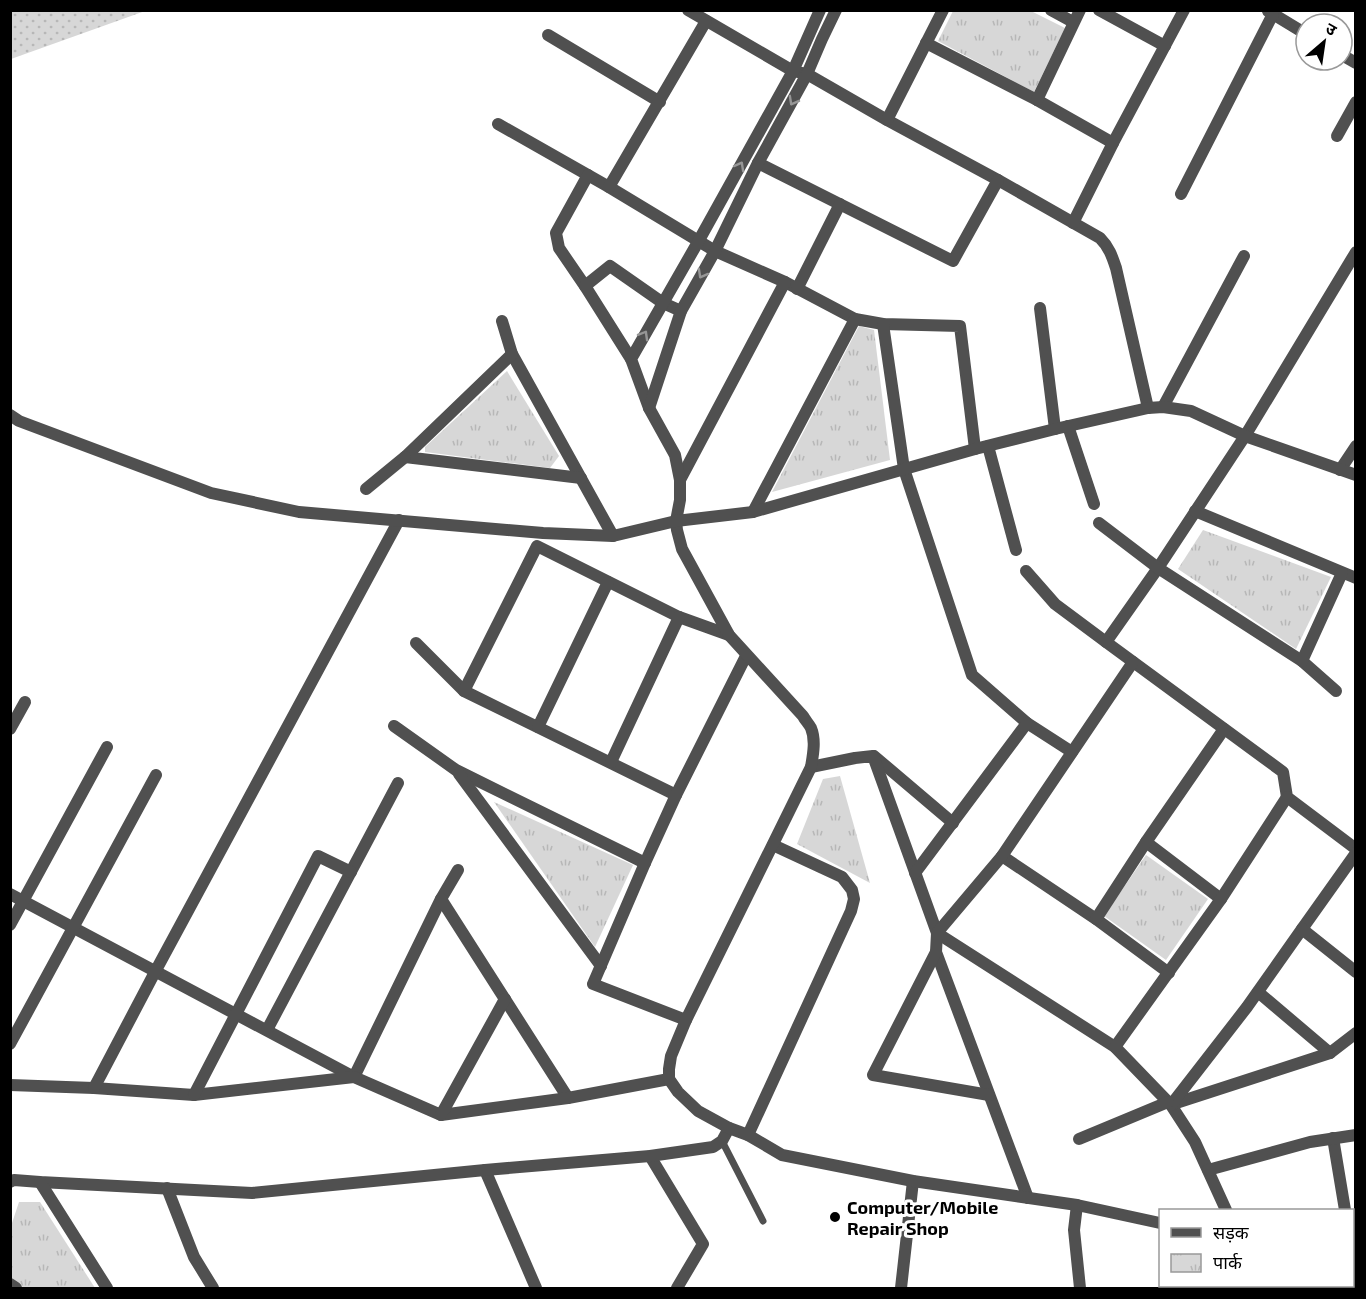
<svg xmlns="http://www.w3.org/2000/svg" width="1366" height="1299" font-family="'Exo 2','Noto Sans Devanagari',sans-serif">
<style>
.grass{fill:url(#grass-dots)}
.park{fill:url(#park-tufts)}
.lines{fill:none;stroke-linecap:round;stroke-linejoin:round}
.service{stroke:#505050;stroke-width:7}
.minor{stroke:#505050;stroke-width:12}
.tertiary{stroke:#505050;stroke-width:12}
.oneway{stroke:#969696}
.poi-dot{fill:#000;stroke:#fff;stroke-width:2}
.labels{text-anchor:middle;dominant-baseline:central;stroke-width:6;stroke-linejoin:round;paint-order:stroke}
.poi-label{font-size:18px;font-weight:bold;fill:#000;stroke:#fff;text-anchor:start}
</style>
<defs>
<pattern id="grass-dots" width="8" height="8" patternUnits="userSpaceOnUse" patternTransform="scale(1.5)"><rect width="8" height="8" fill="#d7d7d7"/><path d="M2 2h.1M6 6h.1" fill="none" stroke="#b7b7b7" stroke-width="1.8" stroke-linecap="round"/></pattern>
<pattern id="park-tufts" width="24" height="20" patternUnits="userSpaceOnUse" patternTransform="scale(1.5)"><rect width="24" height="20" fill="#d7d7d7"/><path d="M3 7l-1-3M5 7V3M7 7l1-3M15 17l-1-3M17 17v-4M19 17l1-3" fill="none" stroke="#b7b7b7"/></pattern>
</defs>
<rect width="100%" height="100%" fill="#fff"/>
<polygon class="grass" points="11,10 145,10 145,11 11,59"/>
<g class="park">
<polygon points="953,11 1031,11 1065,28 1034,92 938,41"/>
<polygon points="859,326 874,330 890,460 772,492"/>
<polygon points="507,371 559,456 550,468 425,452 425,447"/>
<polygon points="1203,530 1331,577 1296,649 1178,569"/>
<polygon points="840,776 870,883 797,844 823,779"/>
<polygon points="494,802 633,865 595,947"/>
<polygon points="1146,855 1208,899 1166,960 1104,916"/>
<polygon points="19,1202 40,1202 95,1288 16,1288 11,1284 10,1229"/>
</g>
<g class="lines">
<polyline class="service" points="722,1141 763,1221"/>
<g class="minor">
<path d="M 688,10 L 793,71 L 807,74 L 887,120 L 998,180 L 1100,238 C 1109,247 1112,256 1116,268 L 1148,408"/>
<polyline points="1051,10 1073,22"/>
<polyline points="1099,10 1165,46"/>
<polyline points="1268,11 1306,34"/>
<polyline points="548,35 660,102"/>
<polyline points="926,43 1037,100 1113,143"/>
<polyline points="1342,55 1356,63"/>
<polyline points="1037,100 1080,10"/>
<polyline points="887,120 943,10"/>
<polyline points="498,124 609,187 715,251 785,282 855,319 883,324 960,326 975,449"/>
<polyline points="1337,136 1356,102"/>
<polyline points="758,163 953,261 998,180"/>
<polyline points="609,187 706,21"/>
<polyline points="1181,194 1273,14"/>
<polyline points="1073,223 1113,143 1184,10"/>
<polyline points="1356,252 1245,436 1158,568 1106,642 1283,772 1287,797 1356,849"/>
<polyline points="585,286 559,248 556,233 588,175"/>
<polyline points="797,289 840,204"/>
<polyline points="1040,308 1055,429"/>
<polyline points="502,321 512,354 613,536"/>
<polyline points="883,324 904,469 972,675 1027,723 1072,752"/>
<polyline points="512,354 405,457 581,478"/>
<polyline points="631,359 585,286 610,266 663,303 681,311"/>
<polyline points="1163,407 1244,256"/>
<polyline points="1068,426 1094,504"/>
<polyline points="988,446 1016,550"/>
<polyline points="1340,470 1356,446"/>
<polyline points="680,480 785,282"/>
<polyline points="366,489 405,457"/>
<polyline points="1195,511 1356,578"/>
<polyline points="753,512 855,319"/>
<polyline points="1099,523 1158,568 1302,661 1336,691"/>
<polyline points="1026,571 1055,604 1106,642"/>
<polyline points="416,643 464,691 676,795"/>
<polyline points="1302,661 1342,573"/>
<polyline points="464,691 537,546 679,617 729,635"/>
<polyline points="394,726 456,770 645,863"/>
<polyline points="538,727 608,582"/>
<polyline points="10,729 25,702"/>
<polyline points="874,756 953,823"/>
<polyline points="611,762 679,617"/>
<polyline points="811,767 855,758 873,756 937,933 1115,1047 1171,1105 1195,1142 1226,1210"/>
<polyline points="459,774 601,966"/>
<polyline points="1146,842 1221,899"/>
<polyline points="1002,856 1096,919 1169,973"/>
<polyline points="915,873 1027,723"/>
<polyline points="10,894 354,1077 441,899 458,870"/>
<polyline points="441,899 568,1098"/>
<polyline points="1096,919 1146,842 1224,729"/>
<polyline points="10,925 107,747"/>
<polyline points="1302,929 1356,853"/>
<polyline points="936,952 1028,1198"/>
<polyline points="1258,992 1330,1053"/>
<polyline points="686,1020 593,984 645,863 676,795 746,656"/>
<polyline points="267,1030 398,783"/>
<polyline points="10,1044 156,775"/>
<polyline points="1115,1047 1221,899 1287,797"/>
<polyline points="10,1085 94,1088 194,1095 354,1077 441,1115 568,1098 669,1079"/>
<polyline points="94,1088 155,972 399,520"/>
<polyline points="194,1095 318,856 351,872"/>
<polyline points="989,1095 873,1075 936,952 937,933 1002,856 1133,662"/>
<polyline points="1173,1104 1330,1053 1356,1033"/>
<polyline points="1171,1105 1247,1007 1302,929 1356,972"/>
<polyline points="441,1115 505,999"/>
<polyline points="748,1135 851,911 854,899 852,890 842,877 773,845"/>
<polyline points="1333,1138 1345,1210"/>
<polyline points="1079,1139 1168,1102"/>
<polyline points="650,1156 703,1244 677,1288"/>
<polyline points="485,1170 536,1288"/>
<polyline points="1208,1170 1310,1142 1356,1135"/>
<polyline points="10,1182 14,1180 40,1182 252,1193 485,1170 650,1156 713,1147 722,1141 729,1128"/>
<polyline points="40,1182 107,1288"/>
<polyline points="167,1188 194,1257 213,1288"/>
<polyline points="1077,1205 1074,1230 1080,1288"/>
<polyline points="10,1284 16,1288"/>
<polyline points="901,1288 913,1181"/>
</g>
<g class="tertiary">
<path d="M 820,10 L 793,71 L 698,242 L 631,359 L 649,408 L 675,455 L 680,480 L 680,500 L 676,521 L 677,530 L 682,549 L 729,635 L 803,716 C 805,720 809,724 811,728 C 816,740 813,755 811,767 L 686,1020 L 671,1056 L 669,1069 L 669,1079 L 678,1092 L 698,1111 L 729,1128 L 748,1135 L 782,1155 L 913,1181 L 1077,1205 L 1160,1223"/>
<polyline points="649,408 681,311 715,251 758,163 807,74 822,39 836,10"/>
<polyline points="10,415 19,421 211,493 299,512 543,533 613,536 676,521 753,512 975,449 1055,429 1148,408 1163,407 1191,411 1245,436 1356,475"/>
<polyline points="1352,1261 1356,1261"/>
<polyline points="1251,1286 1252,1288"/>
</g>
</g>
<defs><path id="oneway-chevron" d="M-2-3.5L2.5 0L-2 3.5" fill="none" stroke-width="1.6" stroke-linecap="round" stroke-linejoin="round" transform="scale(1.5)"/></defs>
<g class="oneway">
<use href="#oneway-chevron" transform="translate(793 101) rotate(119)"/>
<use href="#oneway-chevron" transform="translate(740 166) rotate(-61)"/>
<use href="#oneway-chevron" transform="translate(702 274) rotate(119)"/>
<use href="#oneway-chevron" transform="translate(644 335) rotate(-60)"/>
</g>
<circle class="poi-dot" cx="835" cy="1217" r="6"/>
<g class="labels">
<g class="poi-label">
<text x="847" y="1207">Computer/Mobile<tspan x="847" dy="21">Repair Shop</tspan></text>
</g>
</g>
<rect width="1366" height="1299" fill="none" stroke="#000000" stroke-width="24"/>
<rect x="1159" y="1209" width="195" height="78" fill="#ffffff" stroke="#999999" stroke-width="1.5"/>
<rect x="1171" y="1228" width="30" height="9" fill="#505050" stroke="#999999" stroke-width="1.5"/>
<text x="1213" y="1239" font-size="18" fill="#000000">सड़क</text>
<rect x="1171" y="1254" width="30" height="18" fill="url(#park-tufts)" stroke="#999999" stroke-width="1.5"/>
<text x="1213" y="1269" font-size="18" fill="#000000">पार्क</text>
<g transform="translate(1324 42) rotate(29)"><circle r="28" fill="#ffffff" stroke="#999999" stroke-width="1.5"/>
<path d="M0-4.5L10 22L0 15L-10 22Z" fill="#000000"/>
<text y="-9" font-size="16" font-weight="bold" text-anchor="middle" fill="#000000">उ</text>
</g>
</svg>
